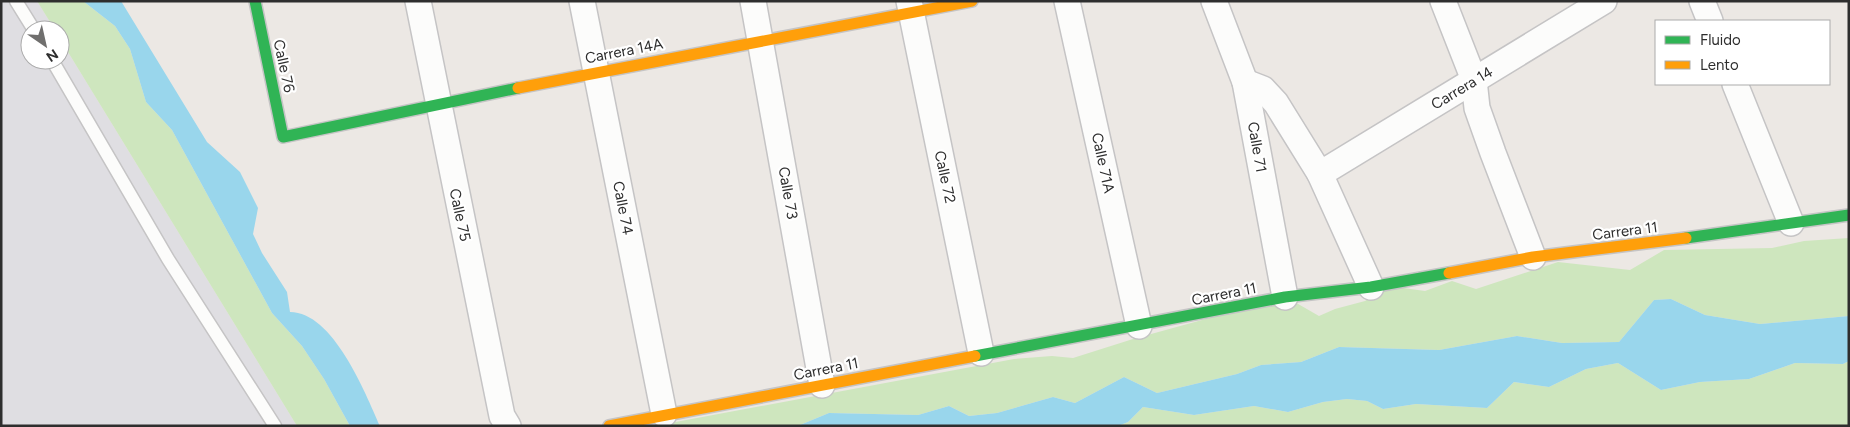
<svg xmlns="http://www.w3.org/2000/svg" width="1850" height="427" font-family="Figtree,sans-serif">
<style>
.airport{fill:#dfdee2}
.green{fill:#cee6be}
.water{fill:#99d6ec}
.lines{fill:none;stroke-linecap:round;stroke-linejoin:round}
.lane-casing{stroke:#c5c4c5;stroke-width:15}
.street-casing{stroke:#c5c4c5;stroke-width:28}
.fast-casing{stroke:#c5c4c5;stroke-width:14}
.slow-casing{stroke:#c5c4c5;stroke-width:14}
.lane{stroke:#fcfcfb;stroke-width:12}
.street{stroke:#fcfcfb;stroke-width:25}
.fast{stroke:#30b455;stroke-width:11}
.slow{stroke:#ff9f0a;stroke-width:11}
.labels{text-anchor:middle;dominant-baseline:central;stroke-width:4.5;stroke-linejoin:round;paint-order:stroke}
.street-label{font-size:15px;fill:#2e2e2e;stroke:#fff}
</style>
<rect width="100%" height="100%" fill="#ece8e4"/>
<polygon class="airport" points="1,1 37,1 55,30 30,30 30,60 60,60 60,39 297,426 1,426"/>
<g class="green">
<polygon points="37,1 83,1 115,26 130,49 146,102 172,130 272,313 302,346 324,379 350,426 297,426 60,39 60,30 55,30"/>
<polygon points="1849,238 1849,316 1760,324 1705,315 1671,299 1654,300 1619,342 1562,343 1517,336 1439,350 1339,347 1301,362 1261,365 1237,374 1157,393 1124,377 1075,403 1053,397 997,413 969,416 949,406 918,415 829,413 800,425 654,426 1014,359 1052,356 1073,358 1133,339 1286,297 1319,316 1335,309 1365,301 1389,286 1425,291 1452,281 1476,289 1558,262 1630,270 1664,250 1772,248 1804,241"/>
<polygon points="1849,361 1849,426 1118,426 1128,422 1143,407 1194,415 1254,406 1288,412 1323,402 1347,399 1367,401 1383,409 1416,404 1487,408 1514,382 1549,387 1586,369 1618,363 1661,390 1700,382 1749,379 1795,363 1843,364"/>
</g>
<g class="water">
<path d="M 83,1 L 121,1 L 207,142 L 240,172 L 258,208 L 253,234 L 262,253 L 287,292 L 290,312 C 333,312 365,392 380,426 L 350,426 L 324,379 L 302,346 L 272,313 L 172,130 L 146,102 L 130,49 L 115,26 Z"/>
<polygon points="1671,299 1705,315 1760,324 1849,316 1849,361 1843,364 1795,363 1749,379 1700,382 1661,390 1618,363 1586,369 1549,387 1514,382 1487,408 1416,404 1383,409 1367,401 1347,399 1323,402 1288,412 1254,406 1194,415 1143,407 1128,422 1118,426 767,426 800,425 829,413 918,415 949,406 969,416 997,413 1053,397 1075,403 1124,377 1157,393 1237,374 1261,365 1301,362 1339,347 1439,350 1517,336 1562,343 1619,342 1654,300"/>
</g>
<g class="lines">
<g class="lane-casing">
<g id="lane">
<polyline points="16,1 34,30"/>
<polyline points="52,60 168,259 275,426"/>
</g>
</g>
<g class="street-casing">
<g id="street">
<polyline points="418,1 502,416 508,426"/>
<polyline points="582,1 664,414"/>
<polyline points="753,1 822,385"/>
<polyline points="909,1 981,353"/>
<polyline points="1067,1 1139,326"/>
<polyline points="1214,1 1245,82 1285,297"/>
<polyline points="1443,1 1474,80 1477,108 1493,153 1533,257"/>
<polyline points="1702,1 1710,21"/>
<polyline points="1245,82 1263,89 1276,103 1320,174 1371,287"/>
<polyline points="1735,84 1791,223"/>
<polyline points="1320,174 1604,1"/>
</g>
</g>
<g class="fast-casing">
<g id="fast">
<polyline points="255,1 283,137 518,88"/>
<polyline points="1686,238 1849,215"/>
<polyline points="975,356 1285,297 1371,287 1449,273"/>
</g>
</g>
<g class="slow-casing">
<g id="slow">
<polyline points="518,88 972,1"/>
<polyline points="1449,273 1533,257 1686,238"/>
<polyline points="609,426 975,356"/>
</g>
</g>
<use href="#lane" class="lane"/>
<use href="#street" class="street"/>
<use href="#fast" class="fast"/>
<use href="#slow" class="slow"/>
</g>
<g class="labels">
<g class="street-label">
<text transform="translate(624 51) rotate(-11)">Carrera 14A</text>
<text transform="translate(284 66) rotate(78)">Calle 76</text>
<text transform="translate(1462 88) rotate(-31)">Carrera 14</text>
<text transform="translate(1257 147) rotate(80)">Calle 71</text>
<text transform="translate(1103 163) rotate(78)">Calle 71A</text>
<text transform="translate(945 177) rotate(78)">Calle 72</text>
<text transform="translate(788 193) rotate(80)">Calle 73</text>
<text transform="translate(623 208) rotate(79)">Calle 74</text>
<text transform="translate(460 215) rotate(78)">Calle 75</text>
<text transform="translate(1625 231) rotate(-7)">Carrera 11</text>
<text transform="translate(1224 294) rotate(-11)">Carrera 11</text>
<text transform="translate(826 369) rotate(-11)">Carrera 11</text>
</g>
</g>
<rect width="1850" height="427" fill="none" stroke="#2e2e2e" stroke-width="5"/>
<rect x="1655" y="20" width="175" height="65" fill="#ffffff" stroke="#ababab"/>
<rect x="1665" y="36" width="25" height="8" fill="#30b455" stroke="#ababab"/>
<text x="1700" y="45" font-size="15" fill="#2e2e2e">Fluido</text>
<rect x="1665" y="61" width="25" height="8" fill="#ff9f0a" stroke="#ababab"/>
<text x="1700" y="70" font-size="15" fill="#2e2e2e">Lento</text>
<g transform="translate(45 45) rotate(146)"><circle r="24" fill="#ffffff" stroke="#ababab"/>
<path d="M0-4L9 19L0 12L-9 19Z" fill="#706f6e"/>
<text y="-8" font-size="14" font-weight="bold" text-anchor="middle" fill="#2e2e2e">N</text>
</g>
</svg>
